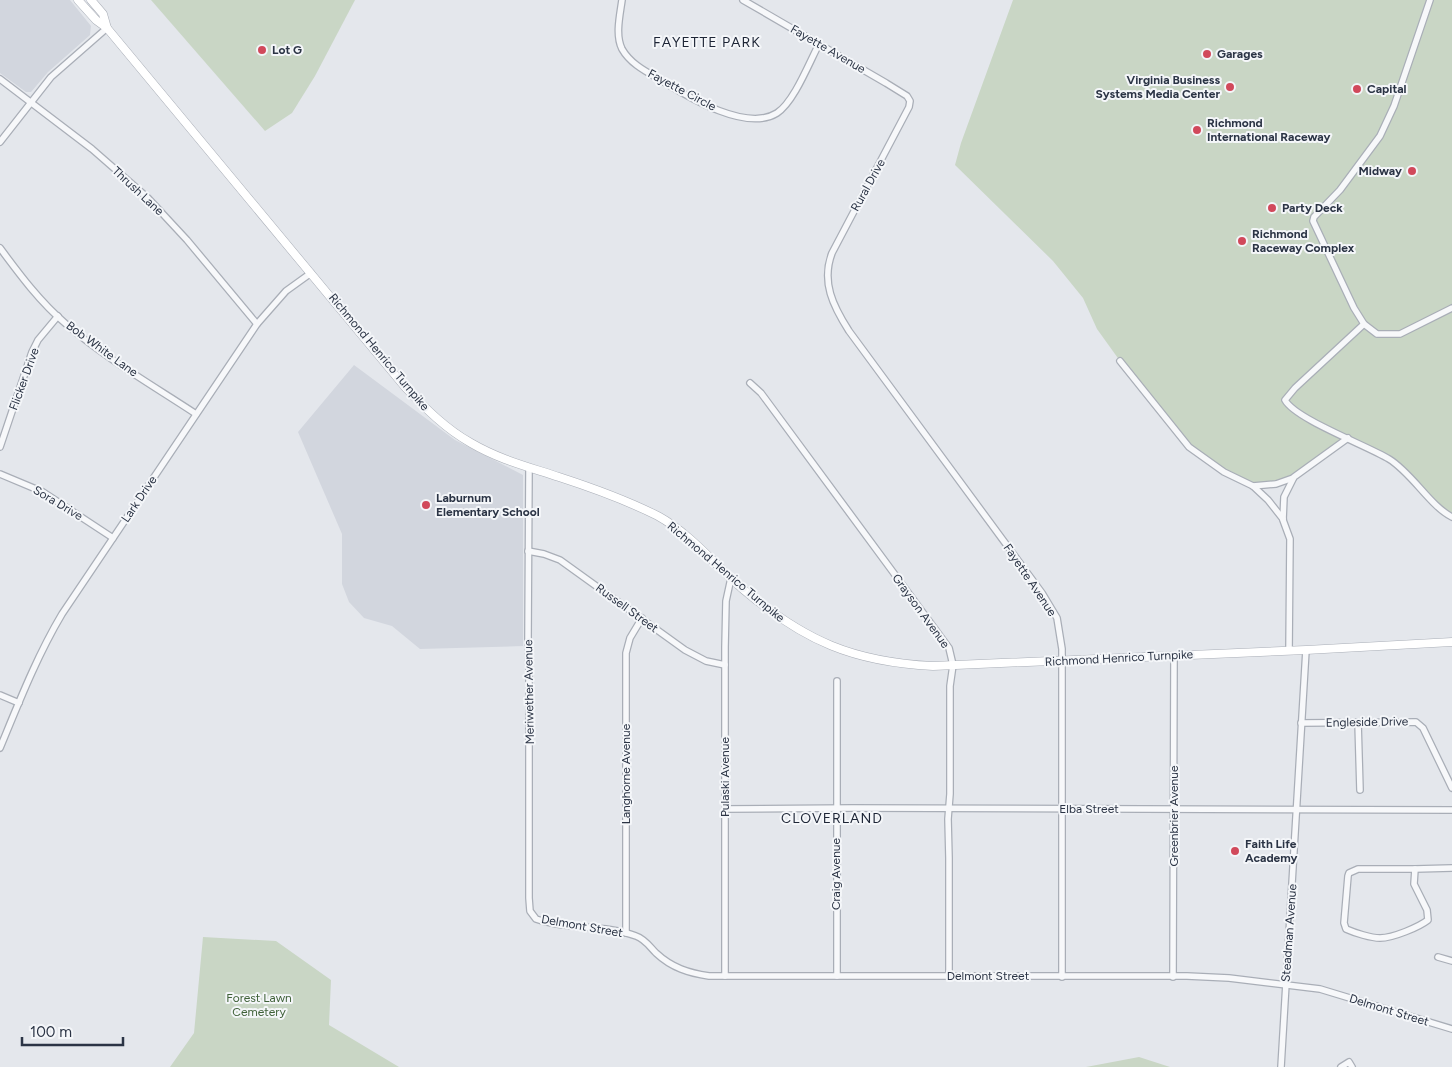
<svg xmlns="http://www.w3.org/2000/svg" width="1452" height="1067" font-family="Figtree,sans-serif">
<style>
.built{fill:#d2d6de}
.green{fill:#c9d6c5}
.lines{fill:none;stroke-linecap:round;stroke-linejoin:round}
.street-casing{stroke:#a9aeb7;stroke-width:8}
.secondary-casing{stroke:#a9aeb7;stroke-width:9}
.street{stroke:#f7f8fa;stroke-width:5.5}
.secondary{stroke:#fff;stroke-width:8}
.poi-dot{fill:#d1495b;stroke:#f4f6f9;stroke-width:2}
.labels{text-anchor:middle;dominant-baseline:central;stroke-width:4;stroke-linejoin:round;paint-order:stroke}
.street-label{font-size:12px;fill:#2b3445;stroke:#f4f6f9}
.poi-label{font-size:12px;font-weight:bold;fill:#2b3445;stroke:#f4f6f9;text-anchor:start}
.park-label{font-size:12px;fill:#3f6138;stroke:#f4f6f9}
.neighbourhood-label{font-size:14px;letter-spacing:1px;fill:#1d2536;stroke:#f4f6f9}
</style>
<rect width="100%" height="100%" fill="#e4e7ec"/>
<g class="built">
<polygon points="0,0 70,0 91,26 90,35 48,72 31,92 26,92 0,73"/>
<polygon points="354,365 455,440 523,475 523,646 420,649 392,626 364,618 349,602 342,584 342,534 298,432"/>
</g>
<g class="green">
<polygon points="151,0 355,0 315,76 292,113 265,131"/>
<polygon points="1013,0 1452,0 1452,517 1395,463 1348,438 1293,478 1253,486 1189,447 1120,361 1097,329 1083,298 1053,261 955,165 961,143"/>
<polygon points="203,937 276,941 331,980 329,1025 399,1067 170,1067 194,1033"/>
<polygon points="1139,1057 1170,1067 1086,1067"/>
</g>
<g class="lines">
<g class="street-casing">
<g id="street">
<path d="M 622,0 C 620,15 615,35 622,49 C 631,65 649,73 664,82 C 690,98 747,132 777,113 C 794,102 809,63 819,44"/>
<path d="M 743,0 L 886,83 L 907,96 L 910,101 L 909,107 L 832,253 C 821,282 833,306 849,331 L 1042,593 L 1057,618 L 1062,649 L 1062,977"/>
<polyline points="1430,0 1394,106 1380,136 1340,190 1314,217 1313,221 1354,308 1364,324 1377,334 1400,334 1452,308"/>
<polyline points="0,79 92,149 148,198 187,240 257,324"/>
<polyline points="0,142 51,77 107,28"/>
<path d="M 0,248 C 20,275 40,302 66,324 C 105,358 152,385 196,414"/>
<path d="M 1364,324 L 1295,388 L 1285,400 C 1295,419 1368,446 1389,459 C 1412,473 1430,506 1452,517"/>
<polyline points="1120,361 1189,447 1224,472 1253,486 1268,500 1283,519"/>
<polyline points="750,383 761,393 949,648 953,665 950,686 950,794 948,819 949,858 949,976"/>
<polyline points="0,447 32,352 38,340 58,316"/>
<path d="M 529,469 L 528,638 L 529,667 L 529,898 L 530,911 L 536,919 C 568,930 604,924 636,936 C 645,939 650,947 656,953 C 672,968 689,973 709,976 L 1187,976 L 1229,978 L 1320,989 L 1452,1029"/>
<polyline points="0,474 43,492 113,538"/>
<polyline points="1253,486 1276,484 1293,478"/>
<polyline points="528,551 544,554 560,560 685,650 706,661 725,665"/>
<polyline points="1289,651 1290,539 1283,520 1284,497 1294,477 1348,438"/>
<polyline points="0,695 19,703"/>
<polyline points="1358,722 1360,790"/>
<polyline points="1301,723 1416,722 1423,728 1452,788"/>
<path d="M 0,748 C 19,702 37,656 62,614 L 257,324 L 286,291 L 311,273"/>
<polyline points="725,809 852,808 1452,810"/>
<path d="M 1358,869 L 1415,869 L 1414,884 L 1427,910 L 1428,920 C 1419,927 1393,938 1380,938 C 1371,938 1355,933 1346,929 L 1344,923 L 1348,876 L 1349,873 Z"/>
<polyline points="1415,869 1452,868"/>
<polyline points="626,933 626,653 630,638 642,618"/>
<polyline points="1438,957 1452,961"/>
<polyline points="725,976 725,647 726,601 731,578"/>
<polyline points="837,976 837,681"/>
<polyline points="1173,977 1174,656"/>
<polyline points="1281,1067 1306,650"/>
<polyline points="1341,1067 1349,1062 1352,1067"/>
</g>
</g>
<g class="secondary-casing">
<g id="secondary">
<path d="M 78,0 L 96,20 L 107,28 L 405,387 C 426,409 446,429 471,443 C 500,460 529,467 559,477 C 593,488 626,500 658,516 C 692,535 715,565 744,590 C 805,641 853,662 933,666 L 1306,650 L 1452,642"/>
<polyline points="91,0 103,14 107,28"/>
</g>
</g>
<use href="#street" class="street"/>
<use href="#secondary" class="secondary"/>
</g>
<g class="poi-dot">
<circle cx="262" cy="50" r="5"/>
<circle cx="1207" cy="54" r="5"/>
<circle cx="1230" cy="87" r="5"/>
<circle cx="1357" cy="89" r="5"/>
<circle cx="1197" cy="130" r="5"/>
<circle cx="1412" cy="171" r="5"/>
<circle cx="1272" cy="208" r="5"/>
<circle cx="1242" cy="241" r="5"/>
<circle cx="426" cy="505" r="5"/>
<circle cx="1235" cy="851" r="5"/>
</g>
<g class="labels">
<g class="street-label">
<text transform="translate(828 49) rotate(30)">Fayette Avenue</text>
<text transform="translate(682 90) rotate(28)">Fayette Circle</text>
<text transform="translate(868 185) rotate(-61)">Rural Drive</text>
<text transform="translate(138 191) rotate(43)">Thrush Lane</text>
<text transform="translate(102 349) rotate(36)">Bob White Lane</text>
<text transform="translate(379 352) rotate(50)">Richmond Henrico Turnpike</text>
<text transform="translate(24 379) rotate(-70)">Flicker Drive</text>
<text transform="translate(139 499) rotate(-56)">Lark Drive</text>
<text transform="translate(58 503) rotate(31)">Sora Drive</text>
<text transform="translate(726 572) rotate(40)">Richmond Henrico Turnpike</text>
<text transform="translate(1030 580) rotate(56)">Fayette Avenue</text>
<text transform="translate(627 608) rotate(36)">Russell Street</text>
<text transform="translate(921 611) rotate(54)">Grayson Avenue</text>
<text transform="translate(1119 658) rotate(-3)">Richmond Henrico Turnpike</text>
<text transform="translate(529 692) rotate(-91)">Meriwether Avenue</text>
<text transform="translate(1367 722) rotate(-1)">Engleside Drive</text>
<text transform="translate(626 774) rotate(-90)">Langhorne Avenue</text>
<text transform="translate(725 777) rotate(-90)">Pulaski Avenue</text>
<text x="1089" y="809">Elba Street</text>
<text transform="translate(1174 816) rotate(-90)">Greenbrier Avenue</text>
<text transform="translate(836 874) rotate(-90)">Craig Avenue</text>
<text transform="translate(582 926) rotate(10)">Delmont Street</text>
<text transform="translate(1289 933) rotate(-86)">Steadman Avenue</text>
<text x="988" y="976">Delmont Street</text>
<text transform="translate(1389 1010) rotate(17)">Delmont Street</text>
</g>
<g class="poi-label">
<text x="272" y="50">Lot G</text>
<text x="1217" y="54">Garages</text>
<text x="1220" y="80" text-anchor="end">Virginia Business<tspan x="1220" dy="14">Systems Media Center</tspan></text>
<text x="1367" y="89">Capital</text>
<text x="1207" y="123">Richmond<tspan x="1207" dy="14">International Raceway</tspan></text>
<text x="1402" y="171" text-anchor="end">Midway</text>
<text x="1282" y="208">Party Deck</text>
<text x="1252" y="234">Richmond<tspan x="1252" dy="14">Raceway Complex</tspan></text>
<text x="436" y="498">Laburnum<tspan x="436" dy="14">Elementary School</tspan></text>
<text x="1245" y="844">Faith Life<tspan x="1245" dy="14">Academy</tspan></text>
</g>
<g class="park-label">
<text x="259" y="998">Forest Lawn<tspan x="259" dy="14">Cemetery</tspan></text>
</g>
<g class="neighbourhood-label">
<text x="707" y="42">FAYETTE PARK</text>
<text x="832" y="818">CLOVERLAND</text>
</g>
</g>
<path d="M22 1037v8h101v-8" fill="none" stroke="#2b3445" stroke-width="2.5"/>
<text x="30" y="1037" font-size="15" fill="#2b3445" stroke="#f4f6f9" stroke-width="4" paint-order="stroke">100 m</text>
</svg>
